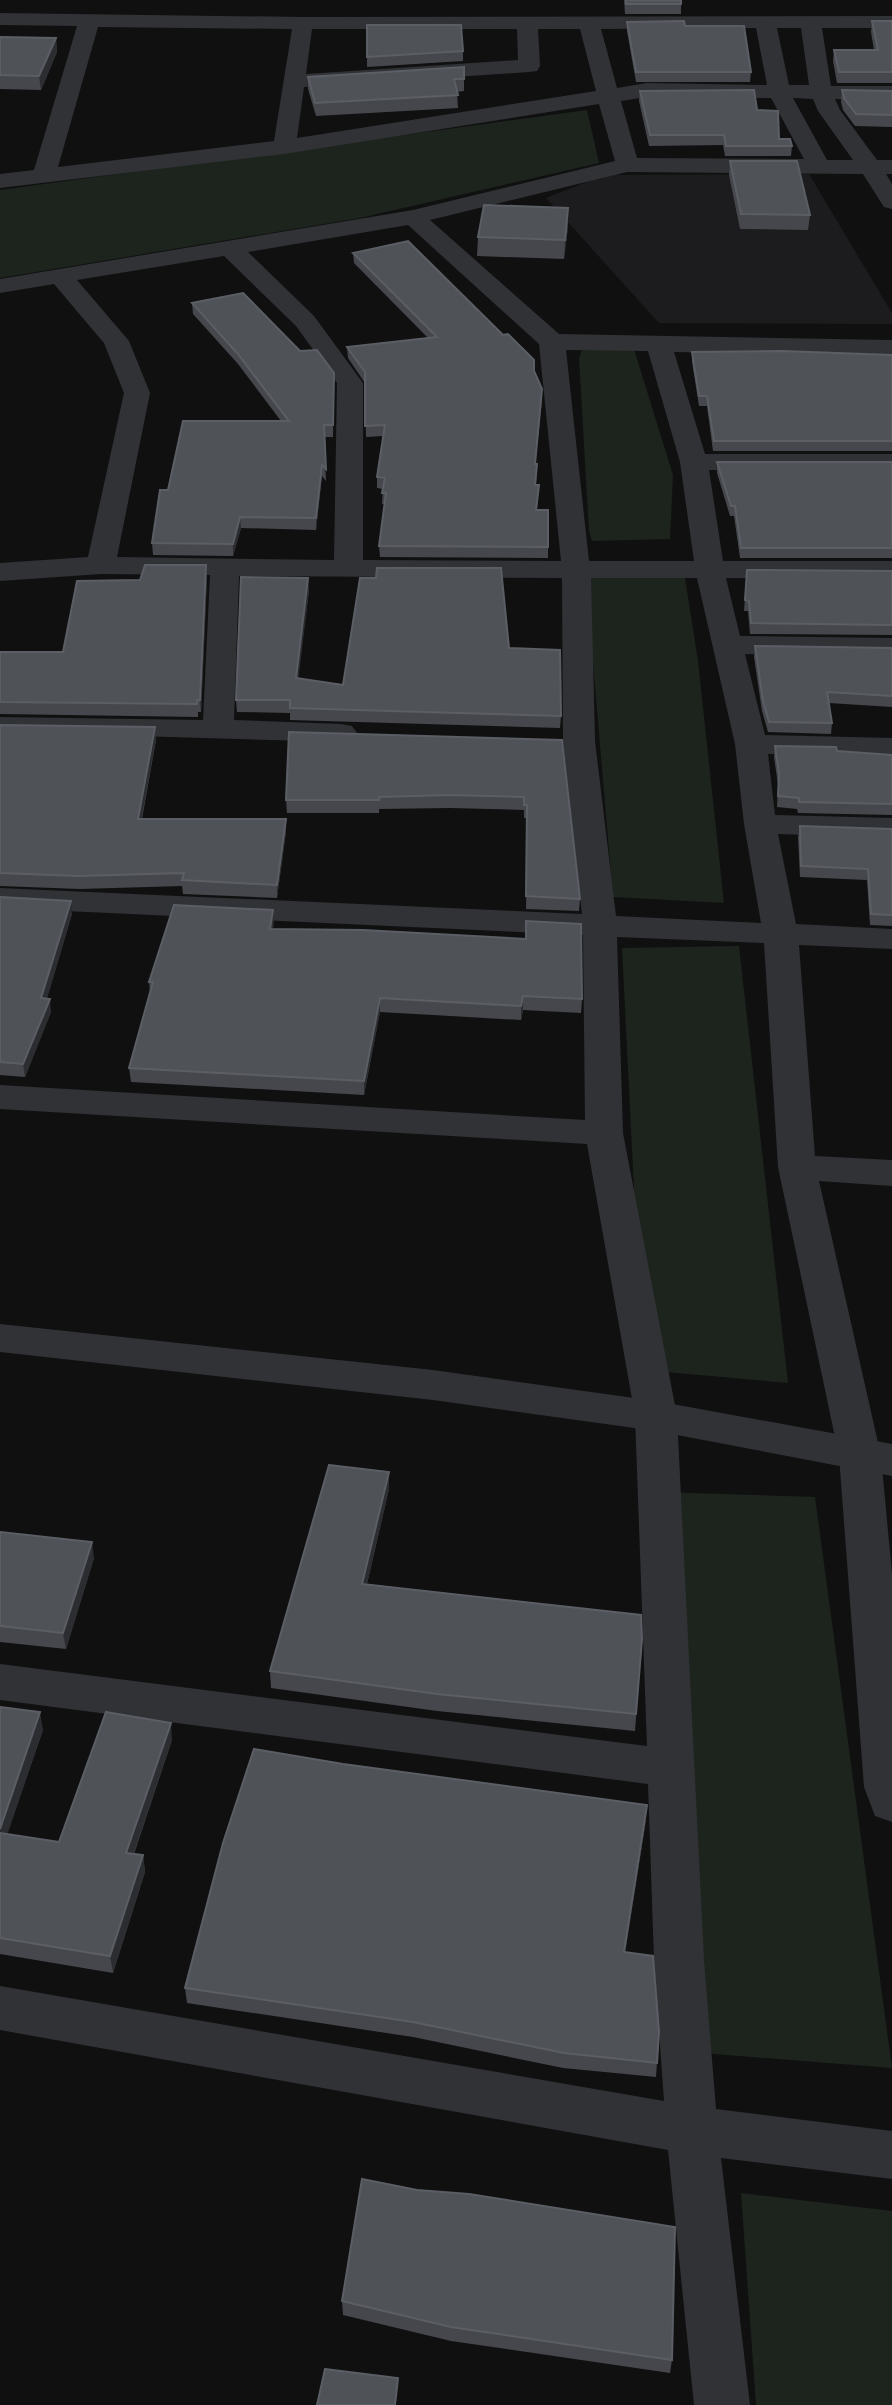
<svg xmlns="http://www.w3.org/2000/svg" width="892" height="2405" font-family="'Sofia Sans Condensed',sans-serif">
<style>
.built{fill:#1c1c1e}
.green{fill:#1c241d}
.lines{fill:none;stroke-linecap:round;stroke-linejoin:round}
.minor{fill:#313236;fill-rule:evenodd}
.tertiary{fill:#313236;fill-rule:evenodd}
.wall{fill:#45474c}
.shaded-wall{fill:#2c2d30}
.building{fill:#4f5257;stroke:#5b5f65;stroke-width:2}
</style>
<rect width="100%" height="100%" fill="#101011"/>
<polygon class="built" points="809,174 892,313 892,324 659,323 546,198 605,175"/>
<g class="green">
<polygon points="587,110 599,163 360,218 0,278 0,190"/>
<polygon points="633,346 673,475 670,539 592,541 589,531 579,358 583,348"/>
<polygon points="590,574 685,578 698,661 724,903 613,897 586,581"/>
<polygon points="739,946 788,1383 643,1370 622,948"/>
<polygon points="661,1492 815,1497 892,2068 701,2053"/>
<polygon points="741,2193 892,2211 892,2405 756,2405"/>
</g>
<g class="lines">
<path class="minor" d="M 0,13 L 303,17 L 892,16 L 892,28 L 822,28 L 831,86 L 892,86 L 892,100 L 835,99 L 840,110 L 877,160 L 892,160 L 892,174 L 886,174 L 892,184 L 892,209 L 884,207 L 863,174 L 627,172 L 430,220 L 559,334 L 892,340 L 892,356 L 674,352 L 705,454 L 892,454 L 892,470 L 709,470 L 723,561 L 892,561 L 892,579 L 726,578 L 740,636 L 892,638 L 892,656 L 745,654 L 765,735 L 892,738 L 892,756 L 768,754 L 775,815 L 892,818 L 892,838 L 778,834 L 796,924 L 892,929 L 892,949 L 799,945 L 815,1156 L 892,1160 L 892,1186 L 819,1181 L 881,1456 L 892,1574 L 892,1822 L 875,1816 L 864,1787 L 839,1456 L 778,1167 L 764,943 L 617,937 L 623,1133 L 677,1416 L 704,1960 L 716,2109 L 892,2131 L 892,2179 L 721,2158 L 750,2405 L 694,2405 L 668,2150 L 0,2030 L 0,1986 L 664,2101 L 654,1960 L 648,1784 L 0,1700 L 0,1664 L 647,1746 L 635,1416 L 587,1144 L 0,1109 L 0,1085 L 585,1120 L 583,935 L 0,908 L 0,888 L 582,914 L 563,741 L 562,578 L 239,576 L 234,720 L 341,724 L 352,726 L 357,733 L 352,740 L 341,742 L 66,734 L 0,735 L 0,717 L 203,720 L 210,575 L 101,574 L 0,581 L 0,563 L 88,557 L 124,393 L 104,343 L 54,284 L 0,293 L 0,279 L 413,210 L 615,161 L 599,104 L 284,154 L 0,188 L 0,174 L 34,170 L 77,26 L 0,25 ZM 98,27 L 292,29 L 274,141 L 58,167 ZM 756,28 L 767,85 L 647,83 L 617,88 L 601,29 ZM 777,28 L 801,28 L 809,85 L 789,85 ZM 312,29 L 517,29 L 518,60 L 306,74 ZM 538,29 L 580,29 L 596,91 L 297,138 L 304,87 L 529,72 L 537,71 L 540,66 ZM 647,97 L 771,98 L 804,159 L 637,158 L 621,101 ZM 793,98 L 813,99 L 818,111 L 853,160 L 827,160 ZM 408,225 L 539,344 L 561,561 L 363,560 L 363,383 L 314,316 L 248,252 ZM 224,256 L 296,326 L 337,383 L 334,560 L 117,557 L 150,393 L 129,341 L 77,280 ZM 566,350 L 648,351 L 680,462 L 694,561 L 589,561 ZM 591,578 L 697,578 L 735,744 L 744,824 L 761,923 L 616,916 L 595,741 Z"/>
<polygon class="tertiary" points="0,1324 433,1370 656,1401 892,1444 892,1476 656,1431 433,1400 0,1352"/>
</g>
<g class="wall">
<polygon points="624,0 681,0 681,14 625,14"/>
<polygon points="872,21 892,21 892,83 837,83 833,61 834,50 874,50 871,32"/>
<polygon points="627,22 685,26 751,72 750,82 636,82 627,31"/>
<polygon points="367,25 463,51 463,61 367,67"/>
<polygon points="0,37 56,38 57,52 41,90 0,89"/>
<polygon points="464,67 464,91 457,92 458,108 316,116 308,89 308,77"/>
<polygon points="842,90 892,91 892,127 855,126 843,110 841,102"/>
<polygon points="640,91 757,110 779,139 792,146 791,156 725,156 723,145 649,146 639,101"/>
<polygon points="730,161 810,215 808,230 740,229 729,175"/>
<polygon points="568,208 568,227 564,259 477,256 478,237"/>
<polygon points="353,253 534,372 542,400 535,464 537,464 536,485 539,485 537,510 548,510 548,558 380,557 379,546 385,504 382,504 383,489 377,488 377,477 383,436 366,437 365,383 348,358 347,347 428,338 354,263"/>
<polygon points="192,303 300,351 334,373 333,437 324,437 326,481 322,476 316,530 241,528 233,556 153,555 152,543 168,490 281,421 238,364 193,314"/>
<polygon points="692,352 892,355 892,451 713,451 707,406 699,406 692,362"/>
<polygon points="717,462 892,462 892,558 740,558 734,516 730,516 717,473"/>
<polygon points="747,570 892,571 892,635 750,634 748,611 744,611"/>
<polygon points="207,578 201,712 198,712 198,717 0,714 0,652 63,652"/>
<polygon points="309,590 298,678 343,685 509,648 561,716 560,728 290,720 290,713 237,712 236,700"/>
<polygon points="755,646 892,648 892,707 829,703 832,723 831,734 768,732 762,711 754,657"/>
<polygon points="0,725 155,727 156,740 142,819 286,832 277,898 183,894 182,886 80,889 0,886"/>
<polygon points="562,740 580,899 579,911 526,909 527,818 524,818 524,810 450,808 379,809 379,813 287,813 286,800"/>
<polygon points="775,746 892,755 892,815 798,813 797,809 777,807 778,785 774,757"/>
<polygon points="800,826 892,829 892,926 870,925 867,880 800,877 798,837"/>
<polygon points="0,897 72,914 47,998 51,1012 25,1077 0,1075"/>
<polygon points="273,910 273,929 582,999 581,1013 523,1010 521,1020 380,1012 364,1095 131,1082 129,1068 150,993 149,982"/>
<polygon points="389,1472 389,1489 367,1584 642,1639 635,1731 437,1711 271,1688 270,1671"/>
<polygon points="0,1532 94,1558 66,1649 0,1642"/>
<polygon points="0,1707 43,1730 7,1834 59,1842 172,1740 134,1854 143,1855 145,1872 113,1973 0,1954"/>
<polygon points="646,1820 625,1952 659,2032 656,2077 563,2068 413,2037 187,2003 185,1988"/>
<polygon points="417,2190 672,2360 670,2373 451,2341 343,2315 342,2301"/>
</g>
<g class="shaded-wall">
<polygon points="56,38 57,52 41,90 39,76"/>
<polygon points="568,208 568,227 564,259 565,240"/>
<polygon points="542,389 542,400 534,475 535,464"/>
<polygon points="322,465 322,476 316,530 316,518"/>
<polygon points="240,517 241,528 233,556 233,544"/>
<polygon points="206,565 207,578 201,712 200,700"/>
<polygon points="308,578 309,590 297,690 296,678"/>
<polygon points="155,727 156,740 139,832 138,819"/>
<polygon points="286,819 286,832 277,898 277,885"/>
<polygon points="71,901 72,914 43,1012 41,998"/>
<polygon points="273,910 274,923 271,943 270,929"/>
<polygon points="523,996 523,1010 521,1020 521,1006"/>
<polygon points="380,998 380,1012 364,1095 364,1081"/>
<polygon points="50,999 51,1012 25,1077 23,1064"/>
<polygon points="389,1472 389,1489 363,1601 362,1584"/>
<polygon points="92,1542 94,1558 66,1649 63,1633"/>
<polygon points="40,1712 43,1730 2,1850 0,1839 0,1829"/>
<polygon points="171,1723 172,1740 128,1870 126,1853"/>
<polygon points="647,1805 646,1820 623,1967 624,1952"/>
<polygon points="143,1855 145,1872 113,1973 110,1956"/>
</g>
<g class="building">
<rect x="626" y="0" width="55" height="4"/>
<polygon points="684,21 685,26 744,26 751,72 636,72 627,22"/>
<polygon points="872,21 892,21 892,72 839,72 834,50 878,50"/>
<polygon points="367,25 461,25 463,51 367,57"/>
<polygon points="0,37 56,38 39,76 0,75"/>
<polygon points="464,67 464,79 454,79 458,95 315,103 308,77"/>
<polygon points="754,90 757,110 778,111 779,139 790,139 792,146 726,146 724,135 650,135 640,91"/>
<polygon points="842,90 892,91 892,115 856,114 844,98"/>
<polygon points="730,161 797,161 810,215 741,214"/>
<polygon points="484,205 568,208 565,240 478,237"/>
<polygon points="408,241 503,335 508,334 534,360 534,371 542,389 535,464 537,464 535,485 539,485 536,510 548,510 548,547 379,546 386,493 382,493 385,478 377,477 385,425 365,426 365,372 347,347 437,337 353,253"/>
<polygon points="243,293 300,351 317,350 334,373 333,425 324,425 326,469 322,465 316,518 240,517 233,544 152,543 160,490 168,490 183,421 289,421 237,353 192,303"/>
<polygon points="782,351 892,355 892,441 714,441 707,396 699,396 692,352"/>
<polygon points="717,462 892,462 892,548 741,548 735,506 731,506"/>
<polygon points="145,565 206,565 200,700 197,700 197,704 0,702 0,652 63,652 77,581 140,580"/>
<polygon points="377,568 501,568 509,648 560,650 561,716 290,708 290,700 236,700 241,577 308,578 296,678 343,685 360,578 376,578"/>
<polygon points="747,570 892,571 892,625 751,623 749,601 745,600"/>
<polygon points="755,646 892,648 892,696 827,692 832,723 769,722 763,701"/>
<polygon points="0,725 155,727 138,819 286,819 277,885 182,880 184,873 78,876 0,873"/>
<polygon points="289,732 562,740 580,899 526,896 527,805 524,805 524,797 450,795 379,797 379,800 286,800"/>
<polygon points="775,746 836,747 837,751 892,755 892,804 799,802 799,798 778,796 779,774"/>
<polygon points="800,826 892,829 892,915 871,914 868,869 801,866"/>
<polygon points="0,897 71,901 41,998 50,999 23,1064 0,1062"/>
<polygon points="174,905 273,910 270,929 363,930 526,939 526,921 581,924 582,999 523,996 521,1006 380,998 364,1081 129,1068 153,982 149,982"/>
<polygon points="329,1465 389,1472 362,1584 641,1615 642,1639 636,1714 437,1694 270,1671"/>
<polygon points="0,1532 92,1542 63,1633 0,1626"/>
<polygon points="0,1707 40,1712 0,1829"/>
<polygon points="106,1712 171,1723 126,1853 143,1855 110,1956 0,1938 0,1833 59,1842"/>
<polygon points="254,1749 343,1764 647,1805 624,1952 653,1956 659,2032 657,2063 564,2053 413,2022 185,1988 223,1843"/>
<polygon points="362,2179 417,2190 469,2194 675,2227 672,2360 451,2327 342,2301"/>
<polygon points="325,2369 398,2378 395,2405 317,2405"/>
</g>
</svg>
